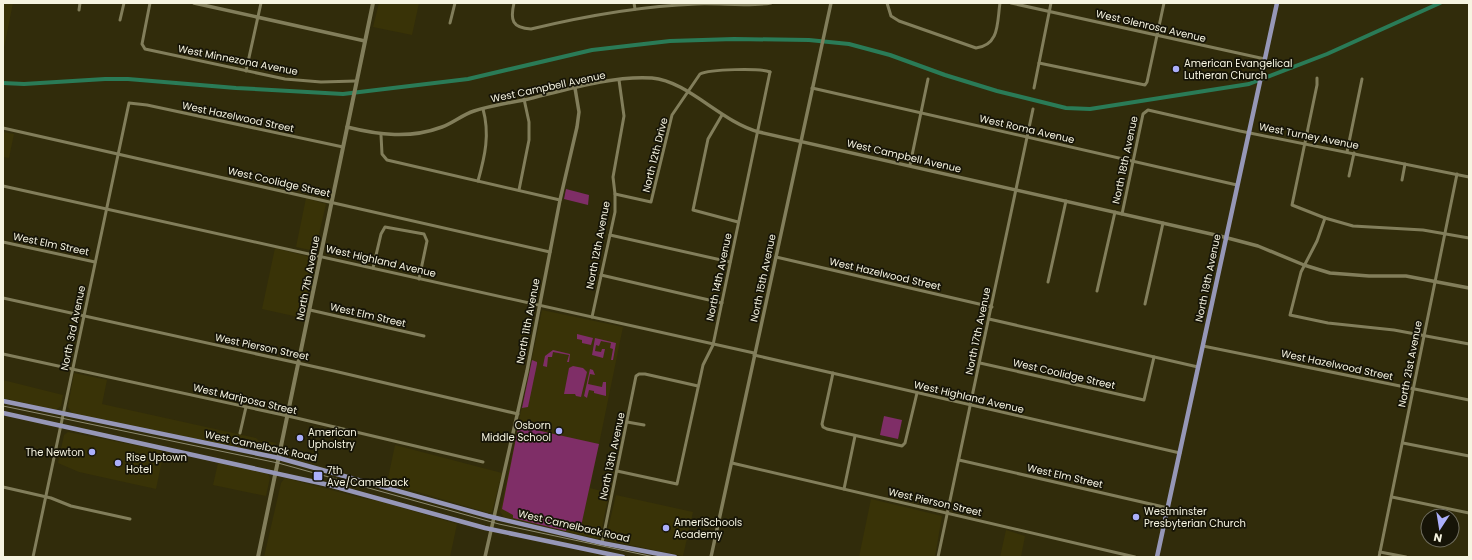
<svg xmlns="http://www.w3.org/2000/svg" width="1472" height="560" font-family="Poppins,sans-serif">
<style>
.built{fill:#393307}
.green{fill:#7f2e67}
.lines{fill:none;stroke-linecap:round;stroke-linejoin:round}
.canal{stroke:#2a7b57;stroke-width:4}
.minor{stroke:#827e5b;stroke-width:3}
.tertiary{stroke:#827e5b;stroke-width:3.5}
.secondary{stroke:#827e5b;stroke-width:4}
.primary{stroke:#9697b7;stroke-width:4.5}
.tram{stroke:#8d8a6f;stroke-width:1}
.poi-dot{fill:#abaffb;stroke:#161407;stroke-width:1.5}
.labels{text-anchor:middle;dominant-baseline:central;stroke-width:3.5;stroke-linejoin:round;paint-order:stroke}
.street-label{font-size:10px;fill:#f6f4e1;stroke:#161407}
.poi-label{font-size:10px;fill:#f6f4e1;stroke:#161407;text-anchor:start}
</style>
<rect width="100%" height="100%" fill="#312c0b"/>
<g class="built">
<polygon points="3,3 13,3 4,48 3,48"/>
<polygon points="379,3 419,3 412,35 373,27"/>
<polygon points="3,132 14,134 9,158 3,157"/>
<polygon points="306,198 326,204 315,251 296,247"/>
<polygon points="275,248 314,258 303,318 262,309"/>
<polygon points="542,310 623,327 590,488 609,493 600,538 597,539 504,517 500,512"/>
<polygon points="74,373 107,380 102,404 256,438 260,442 263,440 276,443 275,449 272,453 247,447 241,448 72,413 68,407"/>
<polygon points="3,380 63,395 61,406 56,410 3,398"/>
<polygon points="68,432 164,451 156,489 79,472 58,463 64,435"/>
<polygon points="395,445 502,473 492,512 489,513 387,483"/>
<polygon points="218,463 268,474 270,478 266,496 213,485"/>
<polygon points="285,478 366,499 379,501 457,524 450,557 264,557 281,483"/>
<polygon points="616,495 693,512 683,556 607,540 606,537"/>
<polygon points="871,499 942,516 935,557 859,557"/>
<polygon points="1006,530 1025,536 1021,557 1000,557"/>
</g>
<g class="green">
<polygon points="566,189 589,195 588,205 564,199"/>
<polygon points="577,334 593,338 591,345 582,343 582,340 577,339"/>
<polygon points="595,338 616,343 613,360 611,360 613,349 610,348 611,343 601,341 599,346 596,345 595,351 601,352 602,349 605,349 603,358 592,355"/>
<polygon points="553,350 570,354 569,362 567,362 569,355 553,352 552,357 548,357 547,367 543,366 545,356"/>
<polygon points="532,360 537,362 537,364 528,407 522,408"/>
<polygon points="573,366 583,368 587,372 581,397 576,396 575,394 564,394 569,368"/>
<polygon points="590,369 593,370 595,375 590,374 588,384 602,387 603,382 606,382 606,396 594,393 594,391 589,390 587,398 584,396"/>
<polygon points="884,416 902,420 898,439 880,435"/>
<polygon points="534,425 536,430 599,444 580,531 567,528 566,531 513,518 513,515 502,509 518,428 519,426"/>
</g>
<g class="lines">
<polyline class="canal" points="3,83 24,84 105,79 128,79 236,88 343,94 468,79 592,50 670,41 734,39 809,40 849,44 890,55 945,75 997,91 1066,108 1090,109 1249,84 1327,54 1440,3"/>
<g class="minor">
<polyline points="150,3 142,44 145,49 285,79 321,82 356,81"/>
<path d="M 514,3 C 510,20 512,28 531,29 C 585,16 641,6 697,4 C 720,3 749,7 771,3"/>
<polyline points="634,3 635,9"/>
<path d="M 887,3 L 891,16 L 899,21 L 976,48 C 1000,45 997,22 1000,3"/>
<polyline points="1011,3 1265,59"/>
<polyline points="79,10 80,3"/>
<polyline points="120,20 124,3"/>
<polyline points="450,23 455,3"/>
<polyline points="1039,63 1145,85 1147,82 1164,3"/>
<polyline points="246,71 261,3"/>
<polyline points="1317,78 1317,85 1292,205 1325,218 1353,226 1423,230 1469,238"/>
<polyline points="812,88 1237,185"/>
<polyline points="1034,88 1051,3"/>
<polyline points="722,115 708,139 693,210 738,222"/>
<polyline points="3,128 550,252"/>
<polyline points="381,135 382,154 387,160 560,200"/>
<polyline points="1347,152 1362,79"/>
<polyline points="910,165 928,79"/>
<polyline points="1349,176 1354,153"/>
<polyline points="1402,180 1405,164"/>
<path d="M 478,181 C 485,156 490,134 483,109"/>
<polyline points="3,186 754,353"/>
<polyline points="519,190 529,140 529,122 524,99"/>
<path d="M 615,194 L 651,202 L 672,115 L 700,74 C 710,69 760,68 770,72"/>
<polyline points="1122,214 1143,114 1148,110 1240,131 1469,177"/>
<polyline points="1325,218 1317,241 1301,272 1290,315 1328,323 1394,330 1469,344"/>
<polyline points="610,235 730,262"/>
<polyline points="3,242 95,262"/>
<polyline points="776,257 992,307"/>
<polyline points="373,268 381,234 385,227 424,234 427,241 419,279"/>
<polyline points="601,275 722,303"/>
<polyline points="1048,282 1066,201"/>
<polyline points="1097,291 1115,212"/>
<polyline points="3,298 334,371 518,414"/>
<polyline points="1145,304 1163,223"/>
<polyline points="310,310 424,336"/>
<polyline points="592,317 615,212 615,194 613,177 624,116 619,80"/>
<polyline points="989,319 1198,367"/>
<polyline points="1203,346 1469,400"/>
<polyline points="3,354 288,416 483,462"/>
<polyline points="754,355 1180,453"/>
<polyline points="980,363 1144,400 1154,357"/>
<polyline points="833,373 822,424 823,427 827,429 902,446 905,443 917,393"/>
<polyline points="627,422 644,425"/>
<polyline points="240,433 246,407"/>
<polyline points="1403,443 1469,456"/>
<polyline points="959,460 1168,508"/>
<polyline points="732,463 1135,557"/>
<polyline points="617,471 677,484 703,365 713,345 770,72"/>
<polyline points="3,487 51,498 71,506 130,519"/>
<polyline points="844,489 855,436"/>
<polyline points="1392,497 1469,513"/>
<polyline points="602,543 636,376 639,374 645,374 698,386"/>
<polyline points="1380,552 1406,557"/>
<polyline points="33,557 129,103 147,105 343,147"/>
<polyline points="938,557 1033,109"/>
<polyline points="1379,557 1457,174"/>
</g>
<g class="tertiary">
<polyline points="194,3 365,41"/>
<path d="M 347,127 C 379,135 410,139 442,127 C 453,123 462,115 474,111 C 490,106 507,103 524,100 C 562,91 613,75 652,78 C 688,81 721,122 759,132 L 1220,236 L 1258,246 L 1304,265 L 1330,273 L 1369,276 L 1406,276 L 1469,288"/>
<polyline points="485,557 527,371 560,200 577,127 579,112 575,88"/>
<polyline points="711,557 831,3"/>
</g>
<polyline class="secondary" points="258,557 373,3"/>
<g class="primary">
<polyline points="3,401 279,458 488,516 602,543 675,557"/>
<polyline points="3,413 329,485 485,528 623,557"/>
<polyline points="1157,557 1277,3"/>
</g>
<polyline class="tram" points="3,406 278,463 499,524 654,557"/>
</g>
<g class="poi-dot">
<circle cx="1176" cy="69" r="4"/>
<circle cx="559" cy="431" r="4"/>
<circle cx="300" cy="438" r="4"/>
<circle cx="92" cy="452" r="4"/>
<circle cx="118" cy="463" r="4"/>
<rect x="313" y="471" width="10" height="10" rx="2"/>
<circle cx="1136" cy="517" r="4"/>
<circle cx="666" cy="528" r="4"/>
</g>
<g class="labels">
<g class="street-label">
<text transform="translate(1151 26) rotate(13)">West Glenrosa Avenue</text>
<text transform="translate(238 60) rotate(11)">West Minnezona Avenue</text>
<text transform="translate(548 87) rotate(-12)">West Campbell Avenue</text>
<text transform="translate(238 117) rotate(12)">West Hazelwood Street</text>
<text transform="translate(1027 129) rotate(13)">West Roma Avenue</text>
<text transform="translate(1309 136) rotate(11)">West Turney Avenue</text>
<text transform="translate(655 155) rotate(-76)">North 12th Drive</text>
<text transform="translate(904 156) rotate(13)">West Campbell Avenue</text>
<text transform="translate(1125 160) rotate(-78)">North 18th Avenue</text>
<text transform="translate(279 182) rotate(13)">West Coolidge Street</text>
<text transform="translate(51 244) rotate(12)">West Elm Street</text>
<text transform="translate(598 245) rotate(-79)">North 12th Avenue</text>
<text transform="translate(381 261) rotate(13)">West Highland Avenue</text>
<text transform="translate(885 274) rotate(13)">West Hazelwood Street</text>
<text transform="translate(719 277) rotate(-78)">North 14th Avenue</text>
<text transform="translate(308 278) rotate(-79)">North 7th Avenue</text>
<text transform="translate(763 278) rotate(-78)">North 15th Avenue</text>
<text transform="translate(1208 278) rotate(-78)">North 19th Avenue</text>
<text transform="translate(368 315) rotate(13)">West Elm Street</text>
<text transform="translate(528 321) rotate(-79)">North 11th Avenue</text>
<text transform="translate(73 328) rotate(-78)">North 3rd Avenue</text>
<text transform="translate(978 331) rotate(-78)">North 17th Avenue</text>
<text transform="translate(262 347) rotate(12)">West Pierson Street</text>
<text transform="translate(1410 364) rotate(-79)">North 21st Avenue</text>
<text transform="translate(1337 365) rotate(12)">West Hazelwood Street</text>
<text transform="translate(1064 374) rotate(13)">West Coolidge Street</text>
<text transform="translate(969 397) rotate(13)">West Highland Avenue</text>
<text transform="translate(245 399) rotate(13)">West Mariposa Street</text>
<text transform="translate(261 446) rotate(12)">West Camelback Road</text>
<text transform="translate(612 456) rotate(-78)">North 13th Avenue</text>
<text transform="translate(1065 476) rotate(13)">West Elm Street</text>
<text transform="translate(935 502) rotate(13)">West Pierson Street</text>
<text transform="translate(574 526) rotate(13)">West Camelback Road</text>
</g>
<g class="poi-label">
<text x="1184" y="63">American Evangelical<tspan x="1184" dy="12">Lutheran Church</tspan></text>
<text x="551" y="425" text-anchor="end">Osborn<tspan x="551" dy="12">Middle School</tspan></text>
<text x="308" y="432">American<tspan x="308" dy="12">Upholstry</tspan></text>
<text x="84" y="452" text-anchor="end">The Newton</text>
<text x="126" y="457">Rise Uptown<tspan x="126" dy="12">Hotel</tspan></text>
<text x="327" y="470">7th<tspan x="327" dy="12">Ave/Camelback</tspan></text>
<text x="1144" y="511">Westminster<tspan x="1144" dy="12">Presbyterian Church</tspan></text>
<text x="674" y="522">AmeriSchools<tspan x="674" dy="12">Academy</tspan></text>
</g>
</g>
<rect width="1472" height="560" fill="none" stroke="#f6f4e1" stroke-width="8"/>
<g transform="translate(1440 528) rotate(192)"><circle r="19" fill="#161407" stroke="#706e5e"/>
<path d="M0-3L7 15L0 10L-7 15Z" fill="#abaffb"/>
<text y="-6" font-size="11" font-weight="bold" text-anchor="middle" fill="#f6f4e1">N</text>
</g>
</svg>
